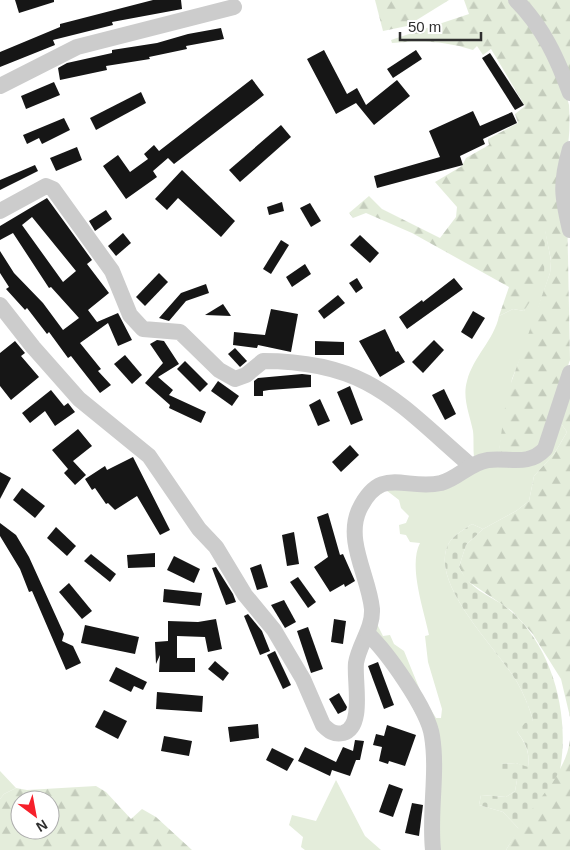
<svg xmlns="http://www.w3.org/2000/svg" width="570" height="850" font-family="Arial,sans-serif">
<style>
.grass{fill:#e4eddb}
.forest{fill:url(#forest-firs);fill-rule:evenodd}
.cemetery{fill:url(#cemetery-stones)}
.building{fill:#161616;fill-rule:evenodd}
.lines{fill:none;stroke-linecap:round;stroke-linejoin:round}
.minor{stroke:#ccc;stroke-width:16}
</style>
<defs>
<pattern id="forest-firs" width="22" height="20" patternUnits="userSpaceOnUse" patternTransform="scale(1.25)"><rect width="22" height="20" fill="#e4eddb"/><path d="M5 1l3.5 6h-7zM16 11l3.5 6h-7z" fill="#c4ccbc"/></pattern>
<pattern id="cemetery-stones" width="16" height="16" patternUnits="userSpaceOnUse" patternTransform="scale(1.25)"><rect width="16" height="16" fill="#e4eddb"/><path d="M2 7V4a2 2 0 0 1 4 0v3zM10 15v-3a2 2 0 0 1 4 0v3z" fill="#c4ccbc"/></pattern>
</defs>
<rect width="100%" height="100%" fill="#fff"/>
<g class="grass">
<path d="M 545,229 L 551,261 L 550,273 L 526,344 L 512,379 L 498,456 L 474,458 C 473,449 474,439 473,431 C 470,415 462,398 467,381 C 473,357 494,340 499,316 L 513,309 L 524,311 L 531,298 Z"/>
<path d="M 557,418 L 567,432 L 554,454 L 534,476 L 529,501 L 516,511 L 483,529 L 472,524 C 462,531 449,537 446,550 C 435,590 498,650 517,682 C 524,694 529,707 533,720 L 517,732 C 526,744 530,752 528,768 L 516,763 L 500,764 L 517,780 L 515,791 L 506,797 L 481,795 L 479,805 L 503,812 L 519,829 L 506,850 L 436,850 L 436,752 L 373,633 L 375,620 L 383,636 L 390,635 L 394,644 L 404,651 L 422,695 L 436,718 L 441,718 L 442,709 L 428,662 L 425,636 L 429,635 C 424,610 408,566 420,543 L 410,542 L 406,535 L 400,534 L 399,525 L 406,523 L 409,516 L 401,508 L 399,500 L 386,490 L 380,495 L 386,487 L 407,485 L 478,464 Z"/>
<polygon points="0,771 16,788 4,794 0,799"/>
<polygon points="336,780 365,836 381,850 305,850 301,847 303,837 289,825 292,815 316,821"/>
</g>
<g class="forest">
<polygon points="375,0 449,0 407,26 383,31"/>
<path d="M 464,0 L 512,0 C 532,22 563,76 569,105 C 570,121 570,139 566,154 L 570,360 L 538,451 L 498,456 L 507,394 L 550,273 L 551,260 L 545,231 L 544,279 L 524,311 L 513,309 L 499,316 L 509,287 L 412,233 L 366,213 L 353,218 L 349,213 L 369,196 L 382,209 L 440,238 L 456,217 L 457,207 L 435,182 L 462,166 L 466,158 L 489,145 L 488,139 L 518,123 L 515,114 L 525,106 L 491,49 L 483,55 L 477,46 L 473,50 C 445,41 420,40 392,43 L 391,40 L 469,14 Z"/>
<polygon points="522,0 570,0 570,80"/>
<polygon points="570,380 570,717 561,679 532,633 512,611 466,580 459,567 466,545 483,529 516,511 529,501 534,476 554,454 567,432 557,418"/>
<path d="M 570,740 L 570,850 L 506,850 C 514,837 521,822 530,810 C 546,787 566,770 570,740 Z"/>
<path d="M 96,786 L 106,792 L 131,819 L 142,809 L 156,817 L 192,850 L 0,850 L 0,799 L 4,794 L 16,788 L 27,790 ZM 20,800 L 50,800 L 50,830 L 20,830 Z"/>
</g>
<path class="cemetery" d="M 472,524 L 483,529 L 466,545 L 459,567 C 473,595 493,594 513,613 C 553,650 570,715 560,770 C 549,791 531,807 519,829 L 503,812 L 479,805 L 481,795 L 506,797 L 515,791 L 517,780 L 499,774 L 500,764 L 516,763 L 528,767 C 530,752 526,743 517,732 L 525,723 L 533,720 C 529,707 524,694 517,682 C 498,650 435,590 446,550 C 449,537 462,531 472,524 Z"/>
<g class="building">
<polygon points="15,0 54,0 54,2 19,13"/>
<polygon points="153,0 181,0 182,9 112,22 113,25 53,40 55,45 0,67 0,52 60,27 60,24"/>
<polygon points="221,28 224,39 186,46 187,49 149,57 150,59 106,66 107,70 60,80 58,68 67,63 112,53 112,50 157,43 188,34"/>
<polygon points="324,50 347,94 357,88 366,105 397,80 410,96 374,125 356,103 336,114 307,59"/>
<polygon points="416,50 422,59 393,78 387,69"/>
<polygon points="490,53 524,105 515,110 482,58"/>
<polygon points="252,79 264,95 174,164 168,158 153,171 157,177 126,199 103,166 118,155 130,172 148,159 144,154 154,145 159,151"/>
<polygon points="54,82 60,95 26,109 21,96"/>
<polygon points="141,92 146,103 96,130 90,118"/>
<polygon points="473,111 480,126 512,112 517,123 483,139 485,144 460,156 463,165 377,188 374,176 440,157 429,131"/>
<polygon points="64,118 70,130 42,144 39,138 27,144 23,135"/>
<polygon points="281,125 291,137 240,182 229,170"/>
<polygon points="77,147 82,160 56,171 50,158"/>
<polygon points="35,165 38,171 0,190 0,180"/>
<polygon points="182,170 235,221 221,237 178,198 167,210 155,199"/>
<path d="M 47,198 L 92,260 L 87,264 L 109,293 L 88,310 L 97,322 L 118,313 L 132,340 L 118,346 L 108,323 L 80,343 L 101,369 L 98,371 L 111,385 L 100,393 L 71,356 L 68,358 L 49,332 L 47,334 L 27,308 L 25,310 L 6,289 L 9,287 L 0,273 L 0,251 L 14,273 L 43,303 L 63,330 L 79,318 L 51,287 L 49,288 L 13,233 L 0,240 L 0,226 ZM 32,217 L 76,271 L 63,282 L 22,225 Z"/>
<polygon points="282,202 284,211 269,215 267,207"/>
<polygon points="310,203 321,221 311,227 300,208"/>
<polygon points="106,210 112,219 95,231 89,221"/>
<polygon points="123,233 131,243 116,256 108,246"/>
<polygon points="360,235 379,253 370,263 350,245"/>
<polygon points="281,240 289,245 271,274 263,269"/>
<polygon points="305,264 311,274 292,287 286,277"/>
<polygon points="159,273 168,282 145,306 136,297"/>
<polygon points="357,278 363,288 356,293 349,283"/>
<polygon points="454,278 463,289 407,329 399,317 422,300 423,302"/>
<polygon points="206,284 209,293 186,301 169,321 159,318 181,293"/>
<polygon points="338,295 345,303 324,319 318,311"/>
<polygon points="223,304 231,316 205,315"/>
<polygon points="271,309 298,314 291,352 258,345 257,348 233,345 234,332 265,335"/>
<polygon points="473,311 485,318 472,339 461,332"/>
<polygon points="385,329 396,352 398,351 405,362 380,377 359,341"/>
<polygon points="157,340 164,341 179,364 158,377 173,390 169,395 206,412 201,423 169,408 170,405 145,383 163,363 150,344"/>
<polygon points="434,340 444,350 423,373 412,362"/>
<polygon points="15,341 25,353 21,356 39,377 11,400 0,386 0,353"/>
<polygon points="315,341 344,342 344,355 315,355"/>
<polygon points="235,348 247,361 240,367 228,354"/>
<polygon points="125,355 142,375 132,384 114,364"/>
<polygon points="185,361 208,384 200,392 177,369"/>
<polygon points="302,374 311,375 311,387 269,390 263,391 263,396 254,396 254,381 258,378"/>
<polygon points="218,381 239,396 232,406 211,391"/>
<polygon points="350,386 363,420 351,425 337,392"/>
<polygon points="444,389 456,414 445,420 432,395"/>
<polygon points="51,390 64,406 68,403 75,412 55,426 45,411 30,423 22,413"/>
<polygon points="320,399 330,421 318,426 309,405"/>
<polygon points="78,429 92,446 73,461 86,475 75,485 64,473 68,469 52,450"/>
<polygon points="350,445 359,455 341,472 332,462"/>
<polygon points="133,457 170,530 160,535 137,496 115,510 108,503 106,504 95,488 92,490 85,479 105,466 107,470"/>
<polygon points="0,472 11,478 0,499"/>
<polygon points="22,488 45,506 35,518 13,500"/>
<polygon points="328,513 340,555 343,554 355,581 345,587 344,584 330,592 314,567 328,557 317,517"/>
<polygon points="0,523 16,535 29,557 64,634 62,641 73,646 81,663 66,670 32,591 29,592 20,569 0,536"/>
<polygon points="56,527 76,546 67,556 47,538"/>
<polygon points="294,532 299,564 287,566 282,535"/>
<polygon points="155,553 155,567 128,568 127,555"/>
<polygon points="91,554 116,574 110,582 84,561"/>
<polygon points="174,556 200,569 194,583 167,570"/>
<polygon points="261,564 268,587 257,590 250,568"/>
<polygon points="216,567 233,594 236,602 226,605 212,568"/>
<polygon points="298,577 316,602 308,608 290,582"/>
<polygon points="69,583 92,611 82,619 59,592"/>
<polygon points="164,589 202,593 200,606 163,602"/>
<polygon points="284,600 296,622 285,628 271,605"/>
<polygon points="248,614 262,631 270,651 260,655 244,616"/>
<polygon points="216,619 222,649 208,652 205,637 177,636 177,658 195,658 195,672 159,672 160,655 156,664 155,642 168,641 168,621 198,622"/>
<polygon points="334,619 346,621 343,644 331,642"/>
<polygon points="85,625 139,637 135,654 81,643"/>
<polygon points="308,627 323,669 311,673 297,631"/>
<polygon points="275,651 291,685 283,689 267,655"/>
<polygon points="215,661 229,673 223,681 208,669"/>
<polygon points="378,662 394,705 384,709 368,666"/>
<polygon points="116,667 147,682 143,690 134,686 131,692 109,681"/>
<polygon points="157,692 203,696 202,712 156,709"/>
<polygon points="339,693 347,707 346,710 338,714 329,699"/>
<polygon points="104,710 127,721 118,739 95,727"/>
<polygon points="258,724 259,738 230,742 228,727"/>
<polygon points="387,725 416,735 405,766 389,761 388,764 379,761 382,747 373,745 376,734 384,736"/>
<polygon points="164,736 192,741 189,756 161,751"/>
<polygon points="355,740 364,741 360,760 356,760 350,776 332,770 330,776 298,761 305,747 336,762 343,747 353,751"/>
<polygon points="272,748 294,759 287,771 266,760"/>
<polygon points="389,784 403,789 393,817 379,812"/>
<polygon points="412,803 423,805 419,836 405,833"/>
</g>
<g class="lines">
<g class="minor">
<path d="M 516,0 C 543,27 557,58 570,93"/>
<polyline points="0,86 77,47 234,7"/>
<path d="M 570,149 C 560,184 562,196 570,230"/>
<path d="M 0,211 L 46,186 L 53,189 L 112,271 L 130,315 L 143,329 L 180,332 L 219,370 L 235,379 L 246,375 L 263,361 C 368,361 397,402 470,465"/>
<path d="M 0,305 L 33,347 L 79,399 L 149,456 L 199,529 L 216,547 L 245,595 L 274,630 L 303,679 L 323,725 C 329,731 334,735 343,733 C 365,727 354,681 356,663 C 359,644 373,629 372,609 C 369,577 345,541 359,510 C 381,464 405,491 441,483 C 459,478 469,463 488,460 C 509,457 528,467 545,449 L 570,373"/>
<path d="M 368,634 C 387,652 428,709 432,736 C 438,773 429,812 433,850"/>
</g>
</g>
<g transform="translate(35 815) rotate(148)"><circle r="24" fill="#ffffff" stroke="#acacac"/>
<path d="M0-4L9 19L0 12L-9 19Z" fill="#f6202b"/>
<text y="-8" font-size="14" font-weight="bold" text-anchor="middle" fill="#2f2f2f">N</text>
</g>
<path d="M400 32v8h81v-8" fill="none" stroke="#2f2f2f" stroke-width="2.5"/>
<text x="408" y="32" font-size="15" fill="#2f2f2f" stroke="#ffffff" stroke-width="4" paint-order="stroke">50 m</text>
</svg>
